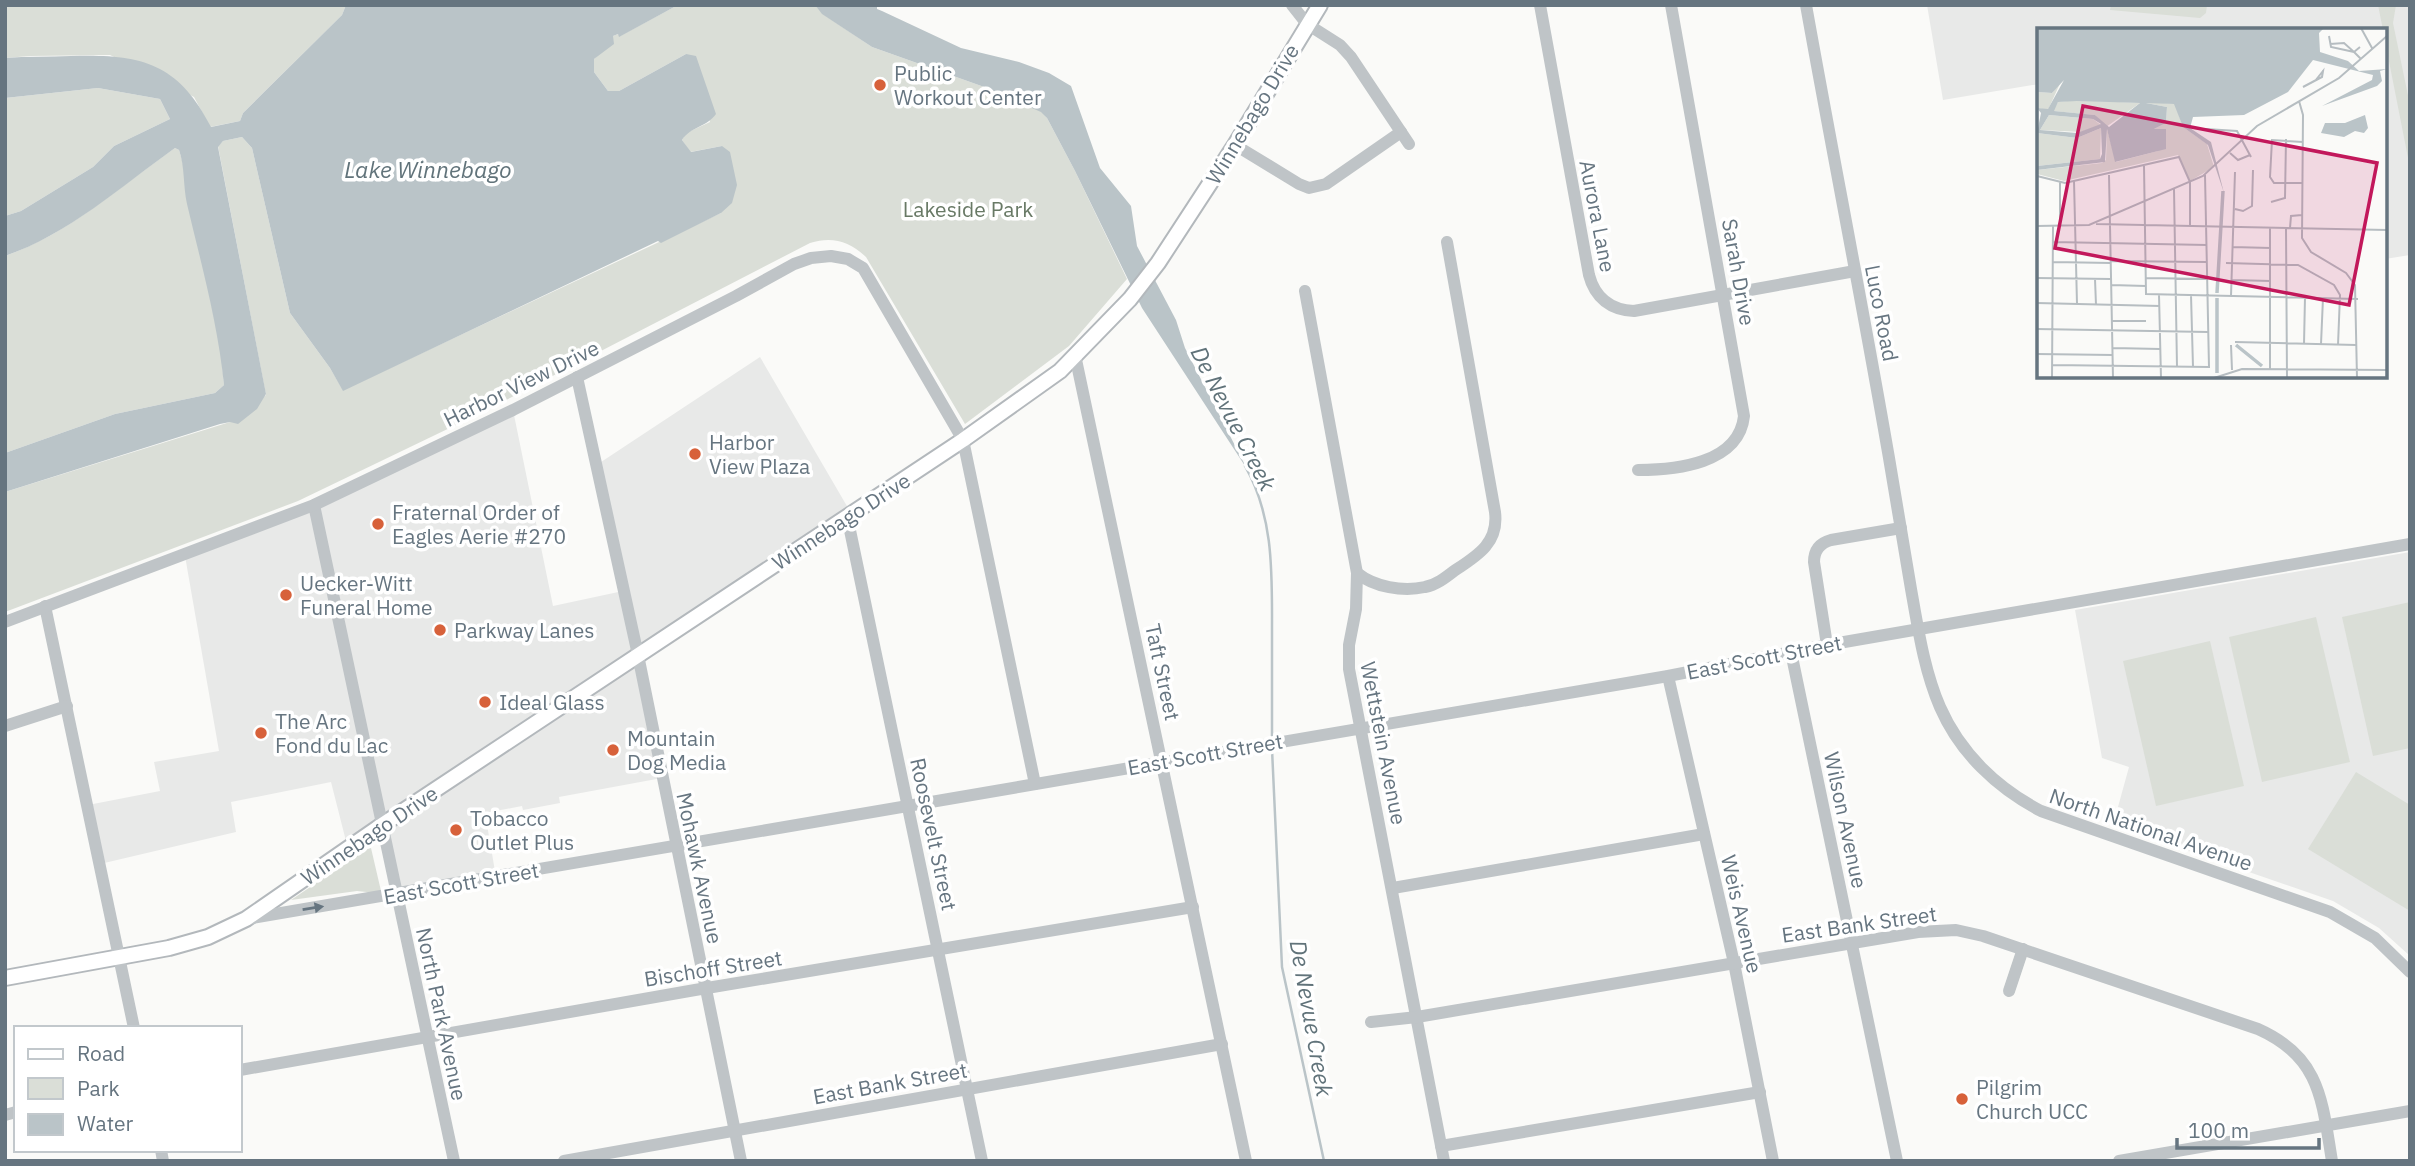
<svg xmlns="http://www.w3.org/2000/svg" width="2415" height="1166" font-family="'IBM Plex Sans',sans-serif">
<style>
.built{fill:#e8e9e8}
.green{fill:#daded7}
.water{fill:#bac4c8}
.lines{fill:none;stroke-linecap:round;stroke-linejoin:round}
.stream{stroke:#bac4c8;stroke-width:2.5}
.major-casing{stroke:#b3b8bc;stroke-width:18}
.minor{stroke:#bfc4c7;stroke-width:12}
.major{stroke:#fff;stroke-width:14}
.oneway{fill:#667580}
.poi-dot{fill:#d7613a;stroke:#fff;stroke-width:2.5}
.labels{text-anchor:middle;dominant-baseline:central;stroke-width:7;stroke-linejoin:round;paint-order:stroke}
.poi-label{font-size:21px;fill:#667580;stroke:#fff;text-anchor:start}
.street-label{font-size:21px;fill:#667580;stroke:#fff}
.park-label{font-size:21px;fill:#687965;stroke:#fff}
.water-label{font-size:23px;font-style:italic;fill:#61737a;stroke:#fff}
.inset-river{fill:none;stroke:#bac4c8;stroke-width:3.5}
.inset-road{fill:none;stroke:#b6bdc1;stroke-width:2}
.view{fill:#c2185b;fill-opacity:0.15;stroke:#c2185b;stroke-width:3.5}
.inset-edge{fill:none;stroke:#667580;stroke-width:3.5}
</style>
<rect width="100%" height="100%" fill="#fafaf8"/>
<g class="built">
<polygon points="1927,5 2410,5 2410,255 2385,259 2385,30 2039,30 2039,84 1943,100"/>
<polygon points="760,357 851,513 638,655 662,778 559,797 560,803 523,810 522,806 485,813 496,877 396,895 382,826 348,849 331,782 231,802 236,832 100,864 88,805 160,791 154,762 219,751 185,556 253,530 513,410 553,606 623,591 595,466"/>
<polygon points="2410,552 2410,956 2379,928 2333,901 2113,825 2129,767 2102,758 2075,610"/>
</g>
<g class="green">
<polygon points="5,5 346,5 342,15 243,113 240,121 210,127 194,97 110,55 30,56 5,58"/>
<path d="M 678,5 L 815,5 L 823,14 L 872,47 L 987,88 L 1041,111 L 1047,118 L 1075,171 L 1127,279 L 1069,346 L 965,424 L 866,257 C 849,241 832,236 810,243 L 485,411 L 298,501 L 5,612 L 5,492 L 230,422 L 266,395 L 218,146 L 223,141 L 242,137 L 252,148 L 290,313 L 330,368 L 343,390 L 721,213 L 722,146 L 690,152 L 682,140 L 686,133 L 710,122 L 686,54 L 619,91 L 608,91 L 594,72 L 594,59 L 613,40 L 613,36 L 618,34 L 620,36 Z"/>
<polygon points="2111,5 2207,5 2206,13 2200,18 2110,10"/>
<polygon points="2378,5 2396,5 2393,23 2410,105 2410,168 2385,41 2385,30 2383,30"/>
<polygon points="98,88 160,99 170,119 114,146 93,167 21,211 5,216 5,98"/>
<path d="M 175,148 L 179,150 L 182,160 L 221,351 L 224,385 L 215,393 L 115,414 L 5,453 L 5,256 C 69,234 120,186 175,148 Z"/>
<polygon points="2410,602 2410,748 2373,756 2342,617"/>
<polygon points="2316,617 2350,762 2262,782 2229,637"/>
<polygon points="2210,641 2244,786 2156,806 2123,661"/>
<polygon points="2356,772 2410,805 2410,911 2308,849"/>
<polygon points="371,848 381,891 376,893 357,891 291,900 365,850"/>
</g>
<g class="water">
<path d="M 346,5 L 678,5 L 619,37 L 618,34 L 613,36 L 614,44 L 594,59 L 594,72 L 608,91 L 619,91 L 686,54 L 696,56 L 716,114 C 707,127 690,127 682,140 L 691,152 L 722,146 L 730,152 L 737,185 L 732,203 L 721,213 L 661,243 L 658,241 L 343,391 L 330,368 L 290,313 L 252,148 L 242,137 L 223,141 L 218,147 L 266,394 L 257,409 L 238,424 L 230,422 L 220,424 L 5,492 L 5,453 L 115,414 L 215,393 L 224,385 C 218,324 201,263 187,204 C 183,186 185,167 179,150 L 175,148 C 120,187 69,234 5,256 L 5,216 L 21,211 L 93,167 L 114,146 L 170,119 L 160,99 L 98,88 L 5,98 L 5,58 C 27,56 49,57 71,56 C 140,54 178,62 211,127 L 240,121 L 243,113 L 342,15 Z"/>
<polygon points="815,5 877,5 877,9 882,11 961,48 1019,62 1049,73 1071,86 1100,168 1131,206 1137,246 1176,320 1185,348 1247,469 1142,308 1075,171 1047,118 1041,112 987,88 872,47 822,14"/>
</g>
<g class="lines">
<g class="stream">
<path d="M 1245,466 C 1274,517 1272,573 1272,630 C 1272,666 1272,702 1272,739"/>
<polyline points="1272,749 1282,967 1324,1161"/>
</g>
<g class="major-casing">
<polyline id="major" points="5,978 169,948 208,937 246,919 382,825 963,440 1060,371 1130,299 1158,263 1235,145 1320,5"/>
</g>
<g class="minor">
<polyline points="1292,5 1307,24 1340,45 1351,57 1409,144"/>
<path d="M 1540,5 L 1589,275 C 1595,298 1611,310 1634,311 L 1855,271"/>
<path d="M 1806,5 C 1833,156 1863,307 1889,458 C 1896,502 1904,545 1911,589 C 1918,628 1924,670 1940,707 C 1960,753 1997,788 2041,811 L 2330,912 L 2375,938 L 2410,972"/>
<polyline points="1235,145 1299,184 1309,188 1326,184 1401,132"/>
<polyline points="1305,291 1357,573 1356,609 1349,645 1349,669 1444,1161"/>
<polyline points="1075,355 1246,1161"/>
<polyline points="577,377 638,655 741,1161"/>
<path d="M 1638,470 C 1675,470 1739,464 1744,416 L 1671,5"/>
<polyline points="314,505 454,1161"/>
<polyline points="847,516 982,1161"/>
<path d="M 1357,573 C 1374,587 1403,592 1425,587 C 1436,585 1445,578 1454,571 C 1477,556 1499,543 1495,512 L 1447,242"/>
<polyline points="45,606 134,1028"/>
<polyline points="5,622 314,505 513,410 736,296 794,264 811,258 831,256 848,259 863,268 963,440 1035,784"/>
<path d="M 1827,645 L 1814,562 C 1814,550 1820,543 1831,540 L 1901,528"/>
<polyline points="1791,652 1897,1161"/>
<polyline points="1668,676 1734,963 1773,1161"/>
<polyline points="5,726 67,706"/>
<polyline points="1393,888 1704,834"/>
<polyline points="246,919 1668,676 1827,645 2410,544"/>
<polyline points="2009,991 2023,949"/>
<path d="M 1371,1022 L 1417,1017 L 1918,932 L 1956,930 L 1983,936 L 2258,1029 C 2321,1057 2322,1101 2332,1161"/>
<polyline points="240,1070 695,990 1193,907"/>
<polyline points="5,1115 16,1112"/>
<polyline points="1441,1146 1760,1092"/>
<polyline points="161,1150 163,1161"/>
<polyline points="564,1161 1222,1044"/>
<polyline points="2119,1161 2410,1111"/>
</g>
<use href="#major" class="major"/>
</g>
<defs><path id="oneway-solid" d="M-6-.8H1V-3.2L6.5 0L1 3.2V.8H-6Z" transform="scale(1.75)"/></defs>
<use class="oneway" href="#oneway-solid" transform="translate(313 908) rotate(-9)"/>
<g class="poi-dot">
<circle cx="880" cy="85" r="7"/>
<circle cx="695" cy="454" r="7"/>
<circle cx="378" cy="524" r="7"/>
<circle cx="286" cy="595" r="7"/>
<circle cx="440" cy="630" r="7"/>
<circle cx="485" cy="702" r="7"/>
<circle cx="261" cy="733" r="7"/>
<circle cx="613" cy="750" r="7"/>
<circle cx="456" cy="830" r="7"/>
<circle cx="1962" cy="1099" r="7"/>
</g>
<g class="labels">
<g class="poi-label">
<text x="894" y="73">Public<tspan x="894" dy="24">Workout Center</tspan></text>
<text x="709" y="442">Harbor<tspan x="709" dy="24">View Plaza</tspan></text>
<text x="392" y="512">Fraternal Order of<tspan x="392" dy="24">Eagles Aerie #270</tspan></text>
<text x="300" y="583">Uecker-Witt<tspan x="300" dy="24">Funeral Home</tspan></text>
<text x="454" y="630">Parkway Lanes</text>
<text x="499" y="702">Ideal Glass</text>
<text x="275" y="721">The Arc<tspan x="275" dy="24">Fond du Lac</tspan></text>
<text x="627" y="738">Mountain<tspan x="627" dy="24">Dog Media</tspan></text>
<text x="470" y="818">Tobacco<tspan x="470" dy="24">Outlet Plus</tspan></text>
<text x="1976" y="1087">Pilgrim<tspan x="1976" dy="24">Church UCC</tspan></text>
</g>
<g class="street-label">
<text transform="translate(1252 114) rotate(-59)">Winnebago Drive</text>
<text transform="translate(1598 216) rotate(79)">Aurora Lane</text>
<text transform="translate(1739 272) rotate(80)">Sarah Drive</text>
<text transform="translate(1882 313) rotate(79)">Luco Road</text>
<text transform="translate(521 383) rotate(-26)">Harbor View Drive</text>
<text transform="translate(841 521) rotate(-33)">Winnebago Drive</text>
<text transform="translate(1764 657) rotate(-11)">East Scott Street</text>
<text transform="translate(1163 672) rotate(78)">Taft Street</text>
<text transform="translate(1384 743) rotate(79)">Wettstein Avenue</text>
<text transform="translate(1205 754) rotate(-10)">East Scott Street</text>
<text transform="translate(1846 820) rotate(78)">Wilson Avenue</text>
<text transform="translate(2151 829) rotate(19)">North National Avenue</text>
<text transform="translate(934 834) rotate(78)">Roosevelt Street</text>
<text transform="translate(369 835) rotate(-34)">Winnebago Drive</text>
<text transform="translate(700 868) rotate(78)">Mohawk Avenue</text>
<text transform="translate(461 883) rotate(-10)">East Scott Street</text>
<text transform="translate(1742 914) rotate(77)">Weis Avenue</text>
<text transform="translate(1859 924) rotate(-8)">East Bank Street</text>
<text transform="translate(713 968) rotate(-9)">Bischoff Street</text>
<text transform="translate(442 1014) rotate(78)">North Park Avenue</text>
<text transform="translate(890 1083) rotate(-10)">East Bank Street</text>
</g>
<g class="park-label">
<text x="968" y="209">Lakeside Park</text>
</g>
<g class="water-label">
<text x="428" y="169">Lake Winnebago</text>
<text transform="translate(1234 418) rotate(63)">De Nevue Creek</text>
<text transform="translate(1312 1018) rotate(80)">De Nevue Creek</text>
</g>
</g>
<g transform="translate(2037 28)">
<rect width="350" height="350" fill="#fafaf8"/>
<path d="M 25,51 L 11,82 L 0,80 L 0,64 L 15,65 ZM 21,74 L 40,72 L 103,75 L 69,99 L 58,87 L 16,83 ZM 116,74 L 138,76 L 146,99 L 170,116 L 177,139 L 153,153 L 141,127 L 27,153 L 0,146 L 0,142 L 65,135 L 69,132 L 70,101 L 79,134 L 121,123 L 129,110 L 128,101 L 117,101 L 129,95 L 130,79 L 109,75 ZM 12,87 L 56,91 L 64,97 L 44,104 L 3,102 ZM 64,100 L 63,131 L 0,138 L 0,105 L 40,110 Z" fill="#daded7"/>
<path d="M 0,0 L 287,0 L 282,5 L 283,24 L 311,33 L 322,43 L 350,41 L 343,43 L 345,53 L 340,58 L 285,78 L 335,52 L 336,47 L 276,32 L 251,64 L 207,87 L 156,89 L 153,100 L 174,114 L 187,165 L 171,117 L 146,99 L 137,76 L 109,75 L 130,79 L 129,95 L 117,101 L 129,101 L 129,121 L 78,134 L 70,101 L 68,134 L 0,142 L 0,138 L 63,131 L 65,126 L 64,100 L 40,110 L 0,105 L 4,85 L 0,80 L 11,81 L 27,52 L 15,65 L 0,64 ZM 21,74 L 40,73 L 103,75 L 72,99 L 58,87 L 17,83 ZM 12,87 L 56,91 L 64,96 L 40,105 L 3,102 ZM 328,87 L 331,100 L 327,105 L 318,103 L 307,109 L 284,105 L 288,95 L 308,95 Z" fill="#bac4c8" fill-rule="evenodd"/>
<path class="inset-river" d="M 180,265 L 186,163M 180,270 L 180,345M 199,317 L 225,338"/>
<path class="inset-road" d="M 324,0 L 335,20M 292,8 L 294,19 L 317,24 L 324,31M 293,16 L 307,15 L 317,24 L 323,19M 266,59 L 283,50 L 285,49 L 286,43 L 278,53M 262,73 L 266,87 L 265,210 L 274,224 L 309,245 L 318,257 L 320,350M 169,101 L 200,103 L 214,129M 193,125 L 201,132 L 213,127M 107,138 L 109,266 L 321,271M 72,147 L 76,350M 0,148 L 28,155 L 142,129 L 153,154 L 153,198M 37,153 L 40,276M 23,154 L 23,197M 265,155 L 237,155 L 233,149 L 235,112 L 266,114M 137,161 L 140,339M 234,174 L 248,170 L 249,111M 198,181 L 206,183 L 215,178 L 216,142M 59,196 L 350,202M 0,198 L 52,197 L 166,148 L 220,98 L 302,50 L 350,8M 249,200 L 250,350M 253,200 L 254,188 L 265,187M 350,208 L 350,232M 16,214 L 170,217M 195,219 L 234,220M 74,233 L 170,234M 16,234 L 74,235M 189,235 L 261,237 L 297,257 L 303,267 L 301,317M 0,250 L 74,251M 109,250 L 170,251M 58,251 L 59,277M 194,252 L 234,253M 74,257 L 109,258M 122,267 L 124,350M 154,267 L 156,339M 194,268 L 198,144M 0,275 L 123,278M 75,293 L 109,293M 0,301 L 171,304M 198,314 L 319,317M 267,316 L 268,269M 284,316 L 286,270M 194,317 L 195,342M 76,320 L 123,321M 0,326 L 76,327M 15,337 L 172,339 L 168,147M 233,341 L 233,200M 15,350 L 16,197M 177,350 L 205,341 L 350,342"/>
<path class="view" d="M 46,78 L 340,135 L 312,277 L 18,220 Z"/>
<rect width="350" height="350" class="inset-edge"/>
</g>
<rect width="2415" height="1166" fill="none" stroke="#667580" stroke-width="14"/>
<rect x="14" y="1026" width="228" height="126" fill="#ffffff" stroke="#c2c8cc" stroke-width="2"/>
<rect x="28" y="1049" width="35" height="10" fill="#ffffff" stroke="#c2c8cc" stroke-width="2"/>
<text x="77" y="1061" font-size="21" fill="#667580">Road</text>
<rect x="28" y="1078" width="35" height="21" fill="#daded7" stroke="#c2c8cc" stroke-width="2"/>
<text x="77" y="1096" font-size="21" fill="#667580">Park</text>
<rect x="28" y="1114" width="35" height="21" fill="#bac4c8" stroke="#c2c8cc" stroke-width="2"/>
<text x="77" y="1131" font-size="21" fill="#667580">Water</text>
<path d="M2177 1138v10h142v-10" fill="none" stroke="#667580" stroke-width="3.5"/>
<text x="2188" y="1138" font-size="21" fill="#667580" stroke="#ffffff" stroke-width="5" paint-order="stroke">100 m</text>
</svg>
